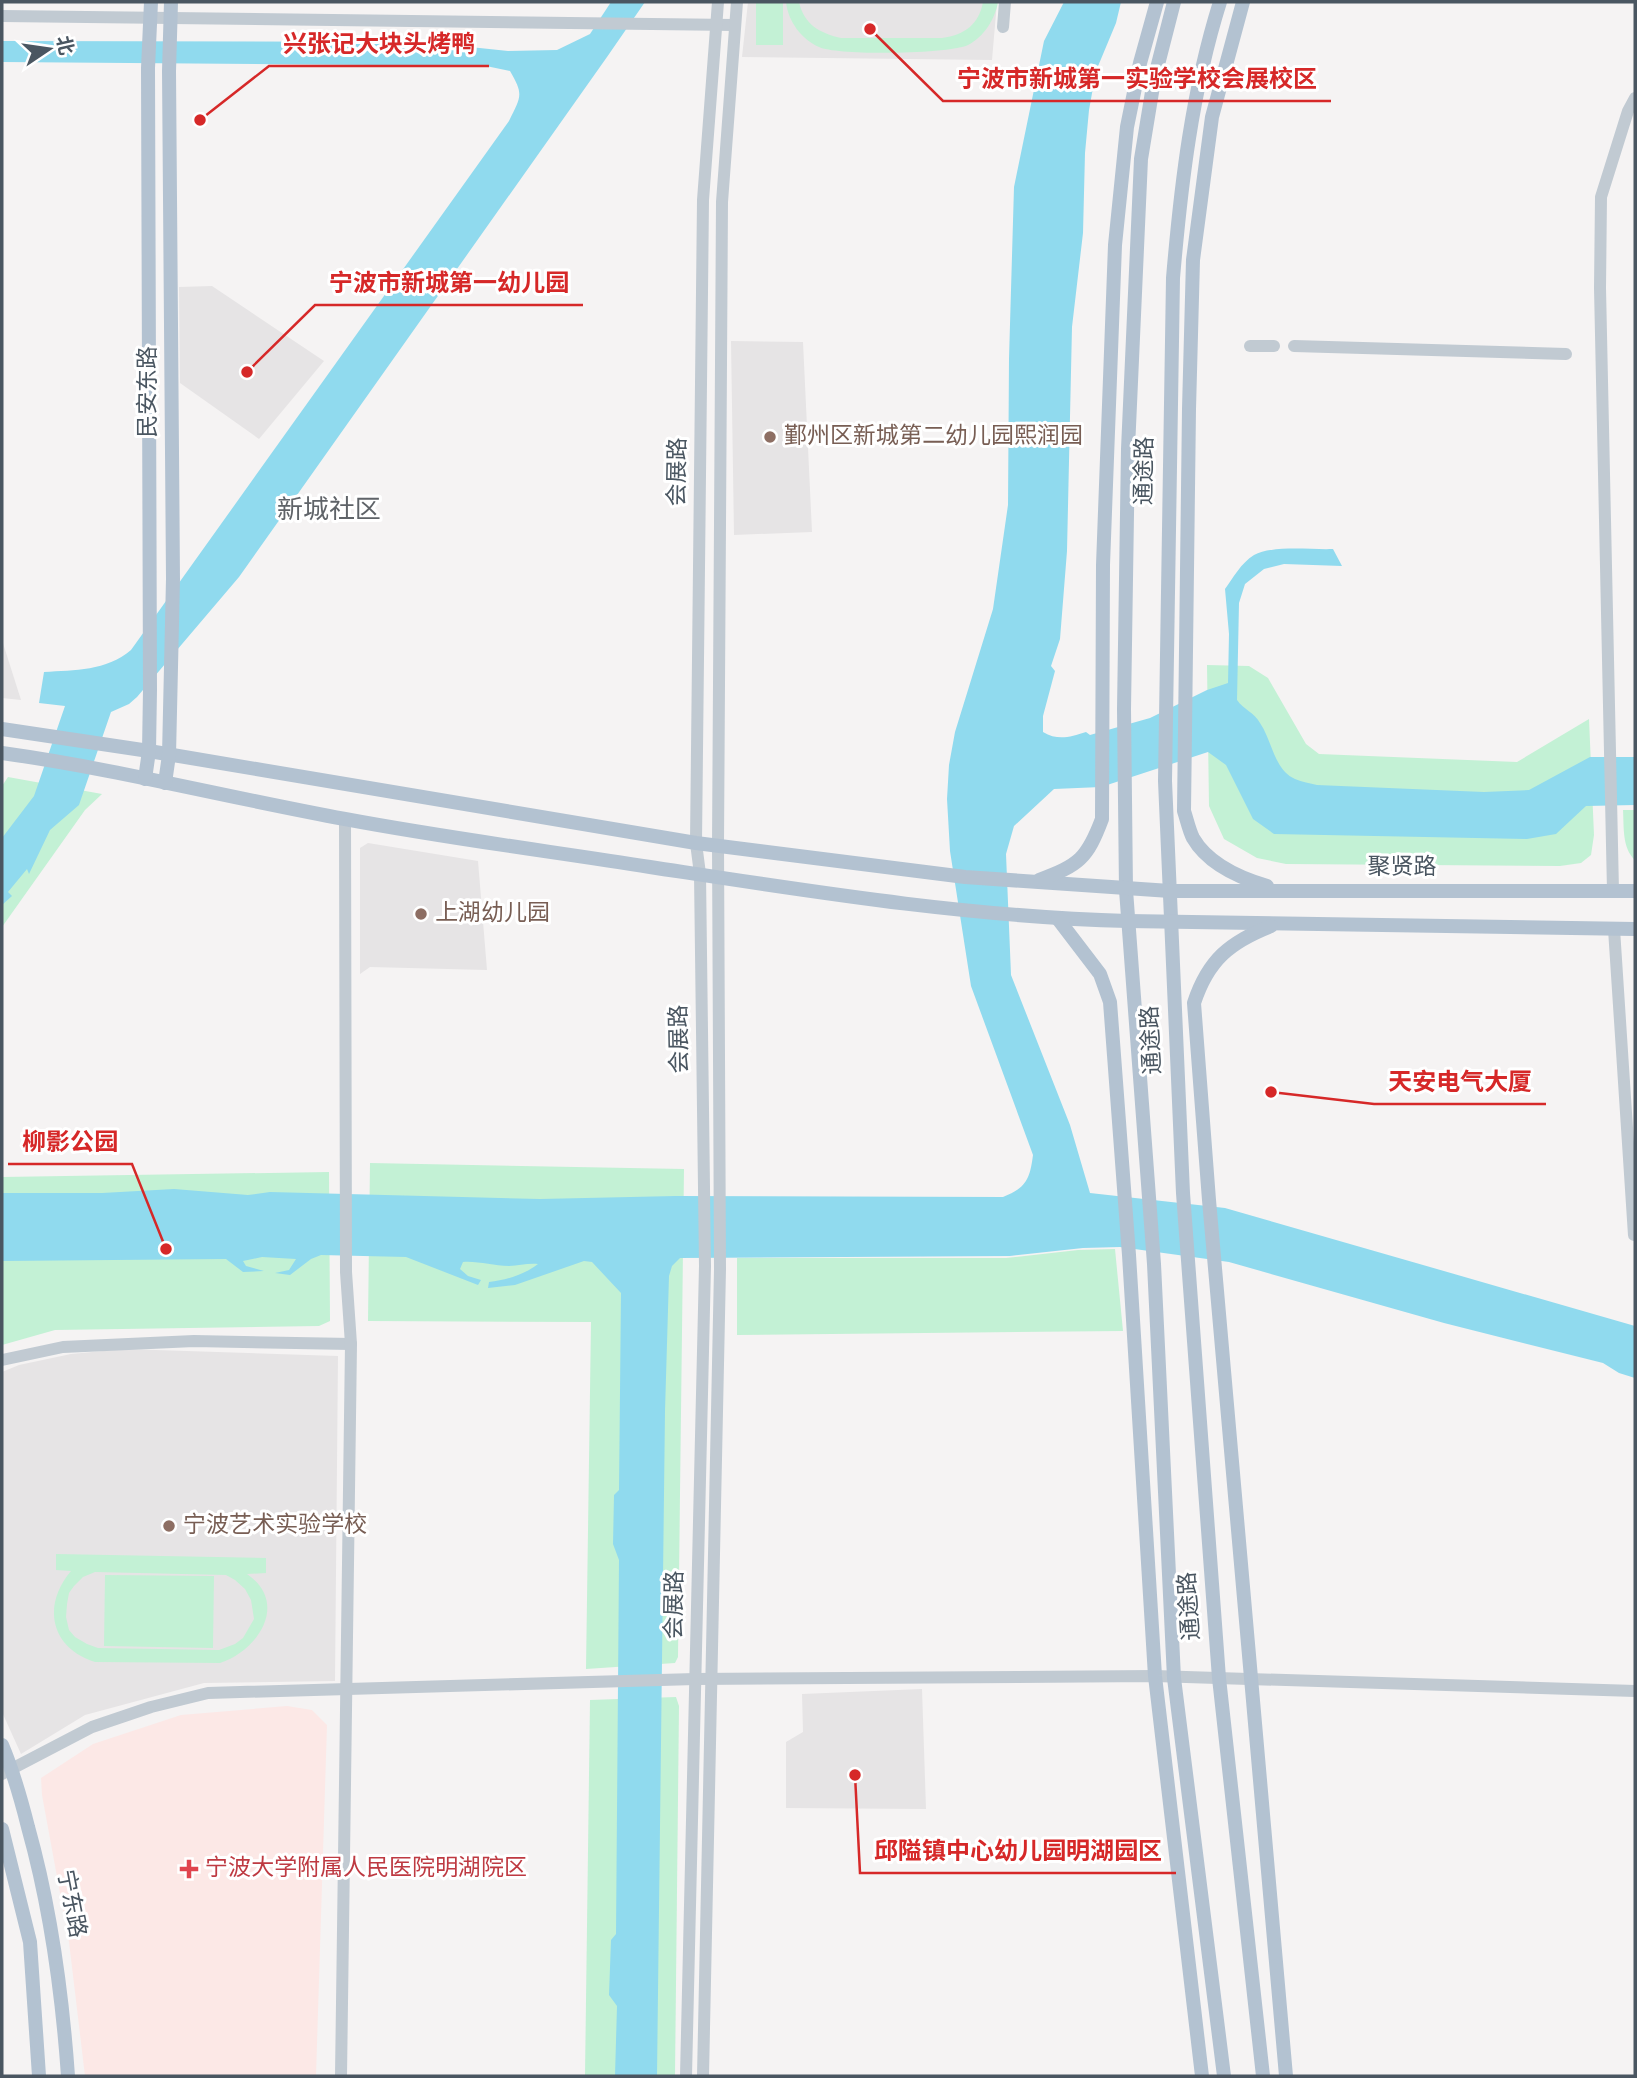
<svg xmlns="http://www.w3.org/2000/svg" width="1637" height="2078" font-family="Overpass,'Noto Sans SC',sans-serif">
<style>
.education{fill:#e6e4e5}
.medical{fill:#fce8e6}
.green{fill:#c3f1d5;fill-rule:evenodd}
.water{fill:#90daee}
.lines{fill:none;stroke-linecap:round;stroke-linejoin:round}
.minor{stroke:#c1cad2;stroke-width:12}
.major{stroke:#b3c2d1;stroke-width:14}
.education-dot{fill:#8d6e63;stroke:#fff;stroke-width:2.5}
.health-dot{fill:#e0444e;stroke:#fff;stroke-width:2.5}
.labels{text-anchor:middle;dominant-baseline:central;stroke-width:6;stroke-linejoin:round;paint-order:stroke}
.street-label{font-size:23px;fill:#4a5661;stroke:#fff}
.education-label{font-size:23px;fill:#785e54;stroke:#fff;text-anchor:start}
.health-label{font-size:23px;fill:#be3a42;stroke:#fff;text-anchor:start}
.quarter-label{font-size:26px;fill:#5f6368;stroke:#fff}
.leader{fill:none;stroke:#d62828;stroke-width:2.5}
.callout-dot{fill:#d62828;stroke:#fff;stroke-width:2.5}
.callout-label{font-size:24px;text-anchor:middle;font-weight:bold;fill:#d62828;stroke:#fff;stroke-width:6;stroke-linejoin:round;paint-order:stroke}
</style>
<rect width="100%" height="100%" fill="#f5f3f3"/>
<g class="education">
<polygon points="748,2 997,2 992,60 742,57"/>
<polygon points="212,286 324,361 259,439 180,383 179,287"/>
<polygon points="731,341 803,342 812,532 734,535"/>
<polygon points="2,640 21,700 2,698"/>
<polygon points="368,843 478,861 487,970 370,967 360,974 360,848"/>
<polygon points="125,1349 338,1356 335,1681 204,1683 85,1715 21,1754 2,1712 2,1372 19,1365 71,1354"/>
<polygon points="922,1689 926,1809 786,1808 786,1742 803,1732 802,1694"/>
</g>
<polygon class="medical" points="287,1706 312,1710 327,1725 316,2076 85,2076 69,1942 42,1795 41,1778 93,1744 181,1715"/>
<g class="green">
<rect x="756" y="2" width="27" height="43"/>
<path d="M 786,2 L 799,2 C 804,24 819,33 841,38 L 942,38 C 965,35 979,24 983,2 L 998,2 C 995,19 984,37 968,45 C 950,54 838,56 819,47 C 801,39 788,21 786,2 Z"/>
<polygon points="1207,665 1249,666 1268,678 1306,744 1319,754 1517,762 1589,719 1594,835 1591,855 1581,863 1560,866 1286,864 1257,858 1224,839 1209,806"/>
<polygon points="8,777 102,794 85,810 2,927 2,786"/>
<path d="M 1623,810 L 1635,810 L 1635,860 C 1622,848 1624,827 1623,810 Z"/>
<polygon points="370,1163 684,1169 678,1657 675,1663 586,1669 591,1322 368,1321"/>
<polygon points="329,1172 330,1321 319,1326 55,1330 2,1345 2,1177"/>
<polygon points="1115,1249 1123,1331 737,1335 737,1258 1006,1258 1078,1250"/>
<path d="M 56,1554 L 266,1558 L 266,1573 L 247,1574 C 289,1603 259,1650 220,1663 L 95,1662 C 50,1648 42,1605 71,1571 L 56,1570 ZM 95,1572 L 226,1575 L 235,1580 L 245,1589 L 251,1600 L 254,1619 L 243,1638 L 235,1644 L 219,1650 L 98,1648 L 87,1644 L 75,1637 L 69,1630 L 66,1617 L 67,1604 L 69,1593 L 74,1586 L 83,1577 Z"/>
<polygon points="105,1575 214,1576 213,1648 104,1646"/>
<polygon points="676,1697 679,1706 675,2076 585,2076 590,1700"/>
</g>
<g class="water">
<path d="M 611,2 L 645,2 L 607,57 L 239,577 L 137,697 L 129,704 L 111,712 L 79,805 L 50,830 L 29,874 L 27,869 L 8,892 L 12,896 L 2,905 L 2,838 L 34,796 L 65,706 L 39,703 L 44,672 C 75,670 106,671 131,650 L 509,121 C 521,96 524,95 510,71 L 486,66 L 2,62 L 2,41 L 423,42 L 508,51 L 557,50 L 590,34 Z"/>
<path d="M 1064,2 L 1121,2 L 1116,23 L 1096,71 L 1089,110 L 1085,153 L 1083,233 L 1072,327 L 1067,551 L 1060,639 L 1051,666 L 1055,671 L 1043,716 L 1043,732 C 1058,741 1070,737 1086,732 L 1090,735 L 1150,718 L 1207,690 L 1228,683 L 1229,634 L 1225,589 C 1233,578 1241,563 1254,555 C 1272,545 1312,550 1333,549 L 1342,566 L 1284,564 L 1264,569 L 1245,584 L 1239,603 L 1237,700 C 1244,710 1254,712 1260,723 C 1272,740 1274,770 1295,779 C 1302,782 1310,783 1317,785 L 1484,792 L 1529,790 L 1590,757 L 1635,757 L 1635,805 L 1586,806 L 1556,834 L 1527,839 L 1274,834 L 1253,819 L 1226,765 L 1208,752 L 1101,787 L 1054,789 L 1014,826 L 1006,854 L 1011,975 L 1070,1125 L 1090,1193 L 1225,1208 L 1635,1326 L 1635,1378 L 1619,1373 L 1603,1363 L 1444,1323 L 1229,1262 L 1120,1247 L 1083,1248 L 1010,1256 L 680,1258 L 672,1266 L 669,1276 L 665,1411 L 657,2076 L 615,2076 L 617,2006 L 609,1995 L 611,1940 L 616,1934 L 619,1560 L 613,1544 L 614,1495 L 619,1490 L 621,1293 L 592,1262 L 584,1261 L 515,1285 L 488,1288 L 489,1282 C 506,1280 524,1275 538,1264 C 527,1263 519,1266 509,1266 C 493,1266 479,1261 463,1262 L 460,1269 L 468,1276 L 481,1280 L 478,1285 L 406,1257 L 321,1255 L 311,1259 L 290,1275 L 275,1273 L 289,1270 L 296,1259 L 262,1257 L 243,1261 L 246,1266 L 264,1271 L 243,1272 L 226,1259 L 2,1261 L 2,1193 L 102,1193 L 174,1189 L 248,1195 L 270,1192 L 540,1199 L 676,1196 L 1003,1197 C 1026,1188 1030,1179 1033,1155 L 971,986 L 950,851 L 947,799 L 949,765 L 955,732 L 993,609 L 1008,505 L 1009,359 L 1014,187 L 1044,41 Z"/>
</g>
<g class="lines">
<g class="minor">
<polyline points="2,16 734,25"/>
<polyline points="1003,27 1005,2"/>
<polyline points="1250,346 1274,346"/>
<polyline points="1294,346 1566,354"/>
<polyline points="1613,891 1600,288 1601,197 1628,111 1635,98"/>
<polyline points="1614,929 1634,1235"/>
<polyline points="2,1360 63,1347 194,1341 351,1344"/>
<polyline points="2,1774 92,1727 151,1707 208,1693 695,1679 1155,1676 1635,1691"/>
<polyline points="341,2076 351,1344 346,1272 345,819"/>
<polyline points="686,2076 705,1266 700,874 696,843 703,200 718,2"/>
<polyline points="703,2076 720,1269 718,845 722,202 737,2"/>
</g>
<g class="major">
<polyline points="1174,2 1154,80 1141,159 1128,449 1124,709 1126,890 1154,1264 1174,1678 1224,2076"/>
<path d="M 1220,2 C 1192,91 1181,184 1173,278 L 1165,781 L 1183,1193 L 1219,1678 L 1263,2076"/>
<path d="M 1243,2 L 1212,117 L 1193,260 L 1189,409 L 1184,811 C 1187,820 1189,830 1193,838 C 1208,864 1240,878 1267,886"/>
<polyline points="2,729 149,751 696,843 965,877 1170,891 1635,891"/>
<path d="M 2,753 C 117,769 230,798 345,819 C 446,838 548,851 650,867 C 808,891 968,917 1128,921 L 1635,929"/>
<polyline points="145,779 149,751 150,690 148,68 151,2"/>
<polyline points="165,783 169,755 173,579 169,71 171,2"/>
<path d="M 1039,880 C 1079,865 1087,859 1102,819 L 1103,565 L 1115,245 L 1127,127 L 1140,63 L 1157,2"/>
<polyline points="1058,919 1100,974 1110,1002 1129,1255 1155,1676 1202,2076"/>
<path d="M 1271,926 C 1230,942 1208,960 1194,1003 L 1209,1200 L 1286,2076"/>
<path d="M 2,1745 C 13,1771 21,1799 28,1827 C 51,1909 62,1991 68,2076"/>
<polyline points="2,1829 30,1942 39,2076"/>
</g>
</g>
<g class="education-dot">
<circle cx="770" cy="437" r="7"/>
<circle cx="421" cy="914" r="7"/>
<circle cx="169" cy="1526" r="7"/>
</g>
<path class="health-dot" d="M185.5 1858.5h7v7h7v7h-7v7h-7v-7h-7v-7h7z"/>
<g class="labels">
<g class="street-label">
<text transform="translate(149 392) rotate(-90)">民安东路</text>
<text transform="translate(1146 471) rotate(-89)">通途路</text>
<text transform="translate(679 472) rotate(-89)">会展路</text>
<text x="1402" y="868">聚贤路</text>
<text transform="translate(681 1039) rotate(-91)">会展路</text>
<text transform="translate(1153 1040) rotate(-93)">通途路</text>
<text transform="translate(676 1605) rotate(-89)">会展路</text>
<text transform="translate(1191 1606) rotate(-94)">通途路</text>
<text transform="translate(70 1904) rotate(79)">宁东路</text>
</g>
<g class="education-label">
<text x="784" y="437">鄞州区新城第二幼儿园熙润园</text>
<text x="435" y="914">上湖幼儿园</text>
<text x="183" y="1526">宁波艺术实验学校</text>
</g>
<g class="health-label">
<text x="205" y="1869">宁波大学附属人民医院明湖院区</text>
</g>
<g class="quarter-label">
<text x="329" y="511">新城社区</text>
</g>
</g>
<path class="leader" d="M200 120L269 66H489M870 29L943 101H1331M247 372L315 305H583M1271 1092L1374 1104H1546M166 1249L132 1164H8M855 1775L860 1873H1176"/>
<g class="callout-dot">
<circle cx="200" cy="120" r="7"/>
<circle cx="870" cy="29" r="7"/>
<circle cx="247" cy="372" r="7"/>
<circle cx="1271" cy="1092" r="7"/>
<circle cx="166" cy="1249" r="7"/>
<circle cx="855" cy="1775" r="7"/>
</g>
<g class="callout-label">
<text x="379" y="52">兴张记大块头烤鸭</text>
<text x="1137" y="87">宁波市新城第一实验学校会展校区</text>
<text x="449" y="291">宁波市新城第一幼儿园</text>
<text x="1460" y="1090">天安电气大厦</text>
<text x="70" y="1150">柳影公园</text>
<text x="1018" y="1859">邱隘镇中心幼儿园明湖园区</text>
</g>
<rect width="1637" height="2078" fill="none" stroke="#4a5661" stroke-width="7"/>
<g transform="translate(49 49) rotate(77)" stroke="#ffffff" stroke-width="5" paint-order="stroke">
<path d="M0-5L12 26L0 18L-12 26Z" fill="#4a5661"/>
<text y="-10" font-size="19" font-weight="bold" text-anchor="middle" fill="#4a5661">北</text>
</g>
</svg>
